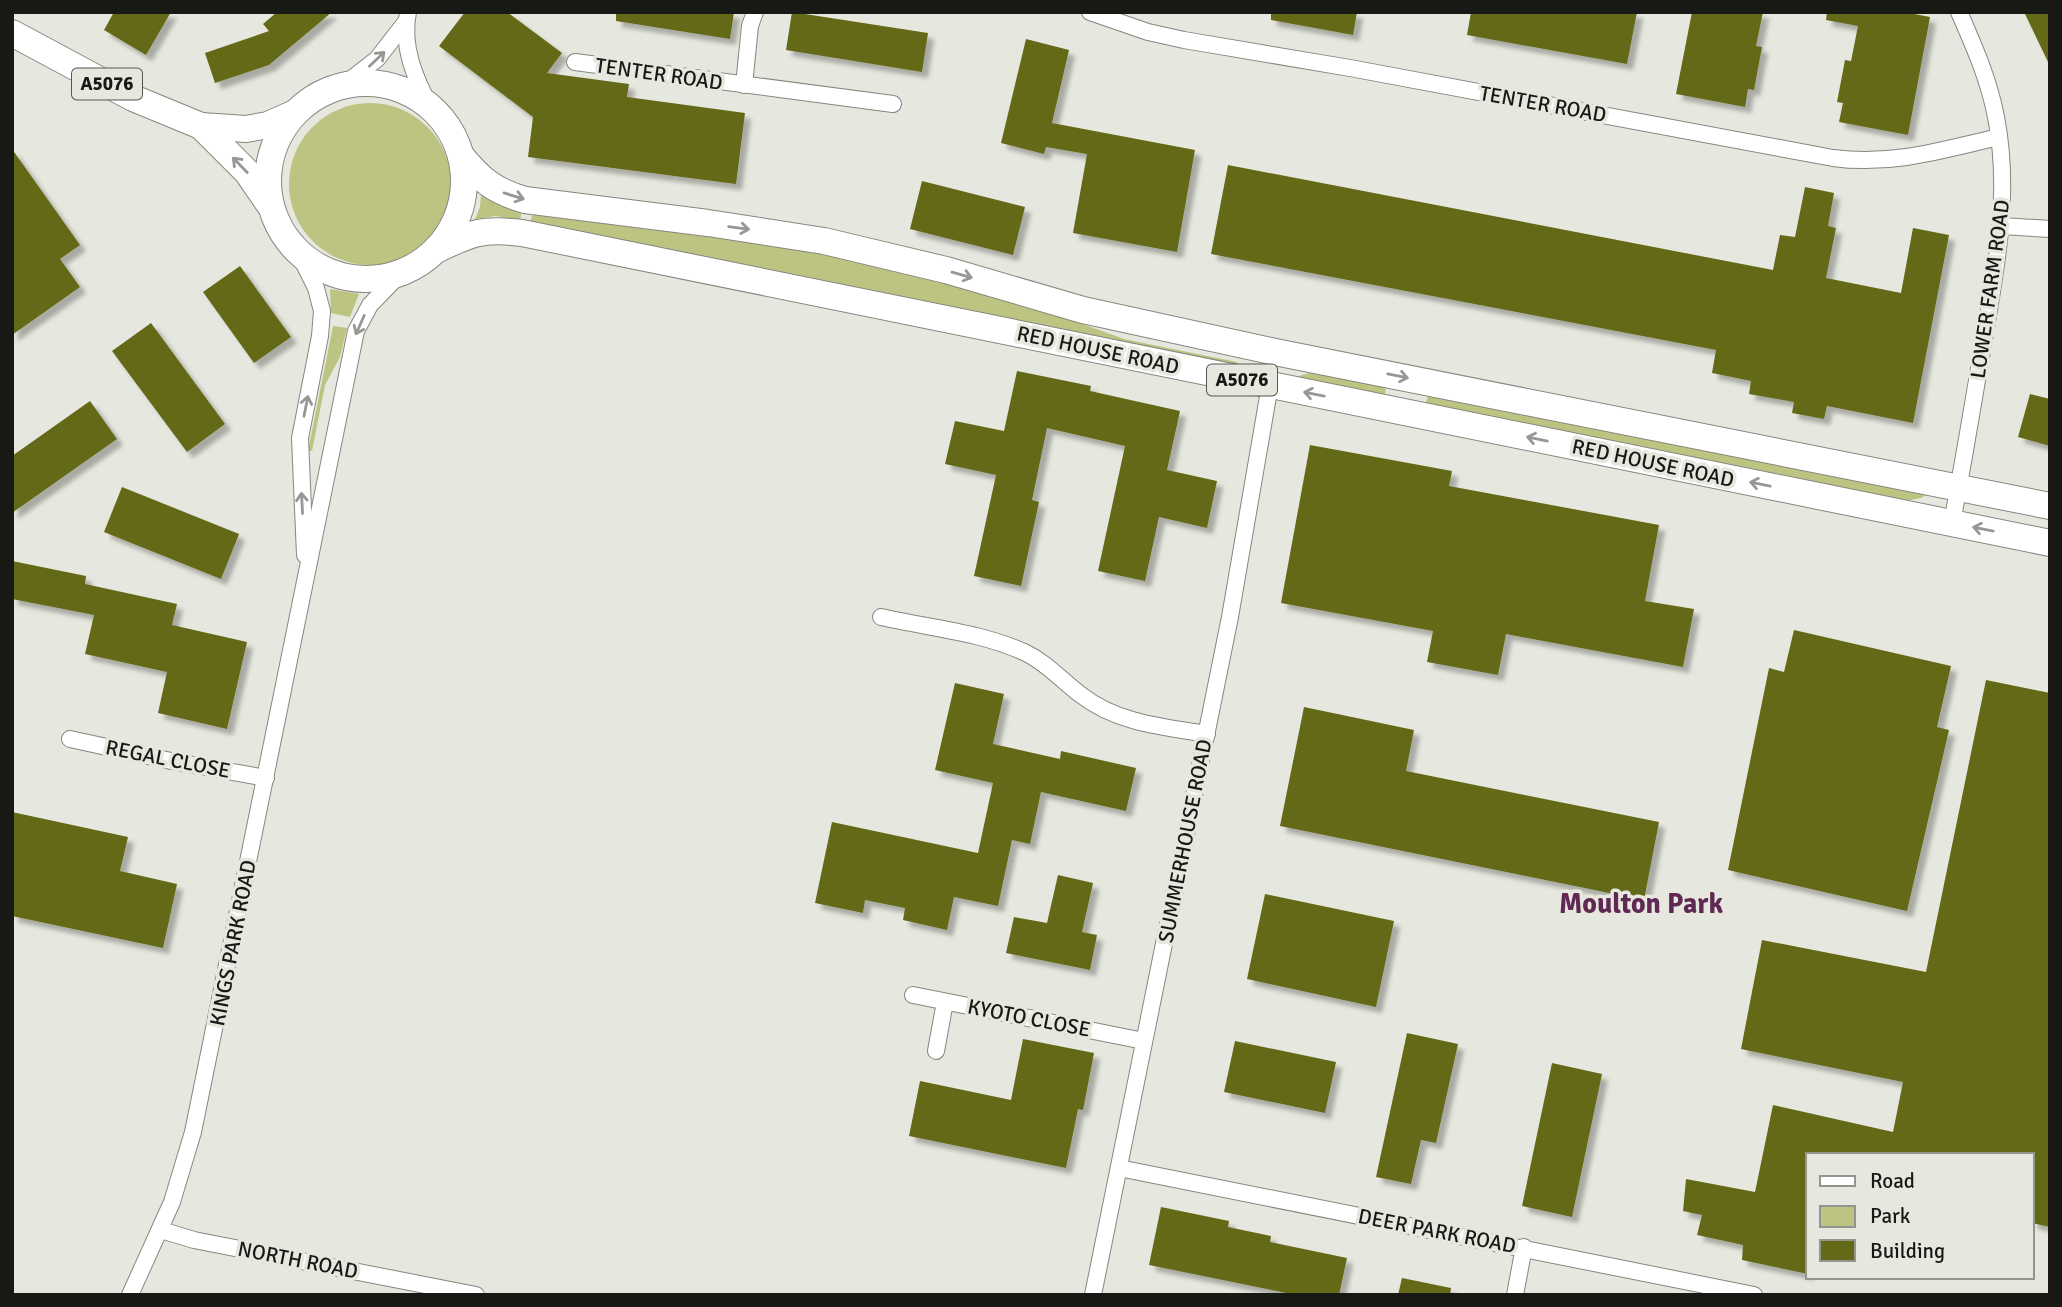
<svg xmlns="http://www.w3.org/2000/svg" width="2062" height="1307" font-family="Signika,sans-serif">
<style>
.green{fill:#bdc482}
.building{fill:#646918;filter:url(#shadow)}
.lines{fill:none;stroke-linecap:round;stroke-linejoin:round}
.minor-casing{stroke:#86877f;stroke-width:18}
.primary-casing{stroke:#86877f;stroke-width:28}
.minor{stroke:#fff;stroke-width:16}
.primary{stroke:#fff;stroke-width:26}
.oneway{stroke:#979796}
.labels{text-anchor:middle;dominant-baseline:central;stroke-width:7;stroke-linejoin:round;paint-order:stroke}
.shield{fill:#e6e8df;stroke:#565652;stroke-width:2}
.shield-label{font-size:19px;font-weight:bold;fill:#181815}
.street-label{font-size:21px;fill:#181815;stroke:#e6e8df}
.district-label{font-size:28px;font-weight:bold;fill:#602954;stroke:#e6e8df}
</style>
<defs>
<filter id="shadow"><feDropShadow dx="6" dy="6" stdDeviation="2" flood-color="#0004"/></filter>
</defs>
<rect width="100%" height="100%" fill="#e6e8df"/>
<g class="green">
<circle cx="370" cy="184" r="81"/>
<polygon points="481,194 522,210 520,221 496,216 475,219 480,207"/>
<polygon points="533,212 782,246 883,267 1038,308 1124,339 1237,362 1236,366 530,223"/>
<polygon points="330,289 359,294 350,317 331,313"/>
<polygon points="333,326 347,328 340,357 325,385 312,451 308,451"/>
<polygon points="1321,370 1386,384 1385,396 1295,377"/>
<polygon points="1429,394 1927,494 1921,498 1904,501 1425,404"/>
</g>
<g class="building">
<polygon points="114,12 171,12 146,55 104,30"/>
<polygon points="277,12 332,12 269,65 215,83 205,53 269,31 263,24"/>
<polygon points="465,12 507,12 562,53 547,73 629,84 627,97 745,113 736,184 528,157 533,117 439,46"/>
<polygon points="616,12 734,12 730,39 616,21"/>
<polygon points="792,12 928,33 922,72 786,50"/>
<polygon points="1271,12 1357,12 1353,35 1271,20"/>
<polygon points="1471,12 1637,12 1627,64 1467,35"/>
<polygon points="1692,12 1763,12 1756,46 1762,47 1754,90 1748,89 1745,107 1676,94"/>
<polygon points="1827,12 1904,12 1930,17 1908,135 1839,122 1843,103 1837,102 1845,60 1851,61 1858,26 1826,20"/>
<polygon points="2024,12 2050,12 2050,66"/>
<polygon points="1026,39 1069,50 1052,123 1195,150 1177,252 1073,233 1087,154 1046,147 1044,154 1001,143"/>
<polygon points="12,149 80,245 60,259 80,287 12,335"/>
<polygon points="1228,165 1773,270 1780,235 1795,237 1805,187 1834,193 1828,226 1836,228 1826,278 1901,293 1913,228 1949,235 1913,423 1827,406 1824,419 1792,413 1794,402 1749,394 1751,381 1712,373 1716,350 1211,254"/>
<polygon points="922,181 1025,207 1013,255 910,229"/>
<polygon points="240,266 291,337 254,363 203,292"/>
<polygon points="151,323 225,424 187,452 112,351"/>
<polygon points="1017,371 1091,386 1090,391 1180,411 1167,470 1217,481 1207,528 1159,517 1145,581 1098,571 1125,446 1047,428 1032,500 1039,502 1021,586 974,576 996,475 945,464 955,421 1004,431"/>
<polygon points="2030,394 2050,399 2050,446 2018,437"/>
<polygon points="90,401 117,439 12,513 12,456"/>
<polygon points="1310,445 1452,471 1449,486 1659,525 1645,601 1694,609 1683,667 1506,634 1498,675 1427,662 1433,631 1281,603"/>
<polygon points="122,487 239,534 221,579 104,532"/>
<polygon points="12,561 86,576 85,584 177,604 172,625 247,642 227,729 158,713 167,672 85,654 94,615 12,599"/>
<polygon points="1794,630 1951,666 1937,727 1949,730 1907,911 1728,870 1769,668 1784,672"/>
<polygon points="1986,680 2050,693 2050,1227 2032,1223 2032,1155 1808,1155 1808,1274 1742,1260 1743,1245 1697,1235 1702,1215 1683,1211 1686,1179 1755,1192 1773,1105 1893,1132 1903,1082 1741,1049 1762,940 1926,972"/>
<polygon points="955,683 1004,694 993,744 1060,759 1061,751 1136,768 1126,811 1041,792 1030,844 1012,840 998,906 954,897 947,930 903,920 905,908 865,900 863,913 815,903 832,822 978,853 993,783 935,770"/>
<polygon points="1304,707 1414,730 1406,771 1659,822 1644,900 1280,826"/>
<polygon points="12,812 128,837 120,871 177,884 163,948 12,916"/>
<polygon points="1058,875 1093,883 1082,932 1097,935 1090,970 1006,953 1014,917 1047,923"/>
<polygon points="1265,894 1394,921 1376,1007 1247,979"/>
<polygon points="1407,1033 1458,1044 1436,1143 1421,1140 1411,1184 1376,1177"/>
<polygon points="1023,1039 1094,1053 1083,1110 1078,1109 1066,1168 909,1136 920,1081 1011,1100"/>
<polygon points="1235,1041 1336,1062 1325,1113 1224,1092"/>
<polygon points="1552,1063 1602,1074 1572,1217 1522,1206"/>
<polygon points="1161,1207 1229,1221 1228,1227 1271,1236 1270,1242 1347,1258 1339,1295 1296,1295 1149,1265"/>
<polygon points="1402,1278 1451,1288 1450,1295 1398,1295"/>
</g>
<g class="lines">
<g class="minor-casing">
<g id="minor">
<path d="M 408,12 C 401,46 415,79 431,108"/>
<path d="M 1090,12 L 1148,32 L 1184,40 L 1350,68 L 1833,158 C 1892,166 1942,150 1999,137"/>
<polyline points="575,62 893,104"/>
<polyline points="744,85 750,26 755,12"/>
<polyline points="341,87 377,59 405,23"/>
<polyline points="2002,226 2050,229"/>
<polyline points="298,252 316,288 322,311 320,336 300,438 305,555"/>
<path d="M 1952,523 C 1963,464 1973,404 1983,345 C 1996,269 2011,194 1996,117 C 1989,80 1974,46 1959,12"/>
<path d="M 881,617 C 929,628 981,632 1026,653 C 1047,663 1062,681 1081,695 C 1117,723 1163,727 1207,734"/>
<polyline points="70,739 171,761 266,778"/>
<polyline points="913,995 1144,1041"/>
<polyline points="936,1051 945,1002"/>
<polyline points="1119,1168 1754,1295"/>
<polyline points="161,1230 194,1240 476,1295"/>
<polyline points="130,1295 172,1202 193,1132 356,331 370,305 402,272"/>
<polyline points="1093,1295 1230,617 1270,385"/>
<polyline points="1515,1295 1524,1247"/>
</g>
</g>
<g class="primary-casing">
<g id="primary">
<polyline points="12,33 133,98 201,126 246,129 268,125 295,113"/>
<circle cx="366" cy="181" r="98"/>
<polyline points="201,126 247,172 269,204"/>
<path d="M 461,156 C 481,180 494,191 525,200 L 708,223 L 824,241 L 946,270 L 1083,310 L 1280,353 L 2050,506"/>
<path d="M 436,250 C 471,233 482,228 522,233 L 2050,543"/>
</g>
</g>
<use href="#minor" class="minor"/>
<use href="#primary" class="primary"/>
</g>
<defs><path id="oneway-shaft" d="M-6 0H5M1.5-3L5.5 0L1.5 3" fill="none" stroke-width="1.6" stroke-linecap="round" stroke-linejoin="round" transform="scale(1.75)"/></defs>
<g class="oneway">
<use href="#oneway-shaft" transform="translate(377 59) rotate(-44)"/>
<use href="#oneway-shaft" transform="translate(240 165) rotate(-134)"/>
<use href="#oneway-shaft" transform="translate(514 196) rotate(17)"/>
<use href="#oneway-shaft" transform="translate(739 228) rotate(8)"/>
<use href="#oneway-shaft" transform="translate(962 275) rotate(16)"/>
<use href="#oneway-shaft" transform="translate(360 325) rotate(114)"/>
<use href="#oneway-shaft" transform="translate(1398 376) rotate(11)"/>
<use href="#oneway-shaft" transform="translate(1314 394) rotate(-169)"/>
<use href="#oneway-shaft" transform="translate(306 406) rotate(-79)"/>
<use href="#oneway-shaft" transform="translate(1537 439) rotate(-168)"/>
<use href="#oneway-shaft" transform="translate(1760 484) rotate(-169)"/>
<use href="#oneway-shaft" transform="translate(302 503) rotate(-93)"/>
<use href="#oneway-shaft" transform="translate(1983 529) rotate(-169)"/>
</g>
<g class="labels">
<g class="shield">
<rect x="72" y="68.5" width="70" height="31" rx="5"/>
<rect x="1207" y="364.5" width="70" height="31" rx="5"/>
</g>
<g class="shield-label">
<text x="107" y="84">A5076</text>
<text x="1242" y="380">A5076</text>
</g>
<g class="street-label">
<text transform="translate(659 74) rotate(8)">TENTER ROAD</text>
<text transform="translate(1543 104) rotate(10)">TENTER ROAD</text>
<text transform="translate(1990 289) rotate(-82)">LOWER FARM ROAD</text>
<text transform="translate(1098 350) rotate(12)">RED HOUSE ROAD</text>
<text transform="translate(1653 463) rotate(12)">RED HOUSE ROAD</text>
<text transform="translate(168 759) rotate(11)">REGAL CLOSE</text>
<text transform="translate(1185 841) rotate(-79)">SUMMERHOUSE ROAD</text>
<text transform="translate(233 943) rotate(-79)">KINGS PARK ROAD</text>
<text transform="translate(1029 1018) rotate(11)">KYOTO CLOSE</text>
<text transform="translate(1437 1231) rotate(11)">DEER PARK ROAD</text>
<text transform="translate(298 1260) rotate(11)">NORTH ROAD</text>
</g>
<g class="district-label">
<text x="1641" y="904">Moulton Park</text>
</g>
</g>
<rect width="2062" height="1307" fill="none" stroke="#181815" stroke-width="28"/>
<rect x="1806" y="1153" width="228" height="126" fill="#e6e8df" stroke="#94958e" stroke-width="2"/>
<rect x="1820" y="1176" width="35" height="10" fill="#ffffff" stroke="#94958e" stroke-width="2"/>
<text x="1870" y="1188" font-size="21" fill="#181815">Road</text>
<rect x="1820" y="1206" width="35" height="21" fill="#bdc482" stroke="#94958e" stroke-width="2"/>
<text x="1870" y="1223" font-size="21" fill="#181815">Park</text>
<rect x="1820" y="1240" width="35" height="21" fill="#646918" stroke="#94958e" stroke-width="2"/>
<text x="1870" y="1258" font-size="21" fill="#181815">Building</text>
</svg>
